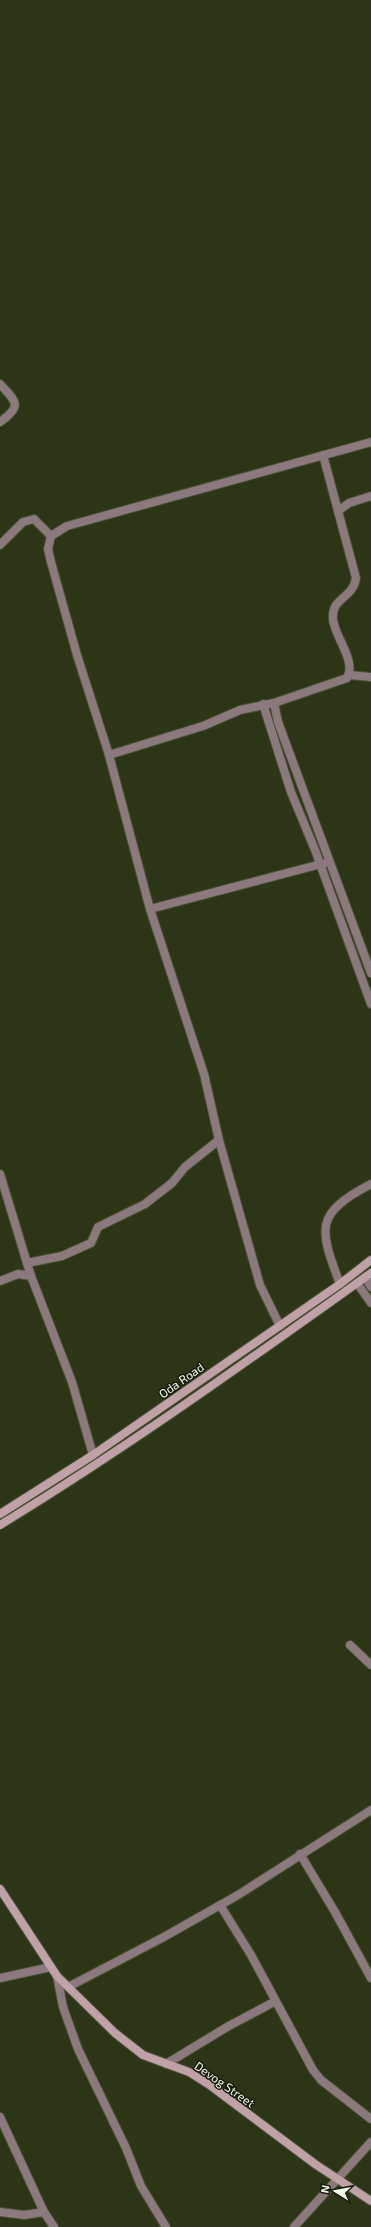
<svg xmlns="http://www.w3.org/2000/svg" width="371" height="2227" font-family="'Exo 2',sans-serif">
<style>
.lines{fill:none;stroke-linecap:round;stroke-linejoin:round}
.street-casing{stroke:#485133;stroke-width:10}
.secondary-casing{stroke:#485133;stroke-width:10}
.street{stroke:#8c797d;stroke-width:8}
.secondary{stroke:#bfa1a7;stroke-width:8}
.labels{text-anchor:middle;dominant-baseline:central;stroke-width:3;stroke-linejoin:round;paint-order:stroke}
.street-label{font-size:12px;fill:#f1f8e5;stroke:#171c0e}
</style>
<rect width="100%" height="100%" fill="#2c3616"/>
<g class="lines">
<g class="street-casing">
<g id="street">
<path d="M 0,384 C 15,401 24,405 0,422"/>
<polyline points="338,511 349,503 371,496"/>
<polyline points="0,545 23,522 34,519 51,536"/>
<polyline points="349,675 371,677"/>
<polyline points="274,703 278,722 371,973"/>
<polyline points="263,704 291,792 315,850 371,1004"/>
<path d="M 109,755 L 203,726 L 240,710 L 274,703 L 347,678 C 357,661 334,636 333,619 C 331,597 353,599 356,578 L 323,455"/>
<polyline points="150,909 325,863"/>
<polyline points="0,1174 31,1276 72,1382 93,1455"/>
<polyline points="27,1263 62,1256 91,1243 98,1227 145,1204 172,1183 185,1167 219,1140"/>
<polyline points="365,1277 371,1287"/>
<polyline points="0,1281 18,1274 31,1276"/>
<polyline points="357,1283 371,1303"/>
<path d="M 340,1284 C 319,1228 314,1214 371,1184"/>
<polyline points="280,1326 260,1285 219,1140 204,1074 150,909 109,755 77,655 51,562 48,549 51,536 67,526 371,442"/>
<polyline points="350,1645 371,1665"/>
<polyline points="300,1854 335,1912 371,1978"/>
<polyline points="220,1905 251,1955 313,2070 321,2080 371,2119"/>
<polyline points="57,1976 63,2007 78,2049 126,2148 141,2186 166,2227"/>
<polyline points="0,1978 51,1967"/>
<polyline points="68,1987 162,1938 238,1895 371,1810"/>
<polyline points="166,2064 227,2027 274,2002"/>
<polyline points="0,2117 44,2212 54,2227"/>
<polyline points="0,2212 24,2215 44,2212"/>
<polyline points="294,2227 371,2142"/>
</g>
</g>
<g class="secondary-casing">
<g id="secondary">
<polyline points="0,1514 93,1455 340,1284 371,1260"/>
<path d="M 0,1525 C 128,1447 249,1360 371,1273"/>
<polyline points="0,1889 57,1976 115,2033 143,2055 189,2072 211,2086 315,2164 371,2201"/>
</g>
</g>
<use href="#street" class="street"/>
<use href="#secondary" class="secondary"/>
</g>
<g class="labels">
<g class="street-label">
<text transform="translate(181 1380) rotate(-35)">Oda Road</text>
<text transform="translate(225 2084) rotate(35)">Devog Street</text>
</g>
</g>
<g transform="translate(335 2191) rotate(281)" stroke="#171c0e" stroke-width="3" paint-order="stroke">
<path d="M0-3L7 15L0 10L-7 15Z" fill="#f1f8e5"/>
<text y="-6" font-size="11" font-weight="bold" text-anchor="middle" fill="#f1f8e5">N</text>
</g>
</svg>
